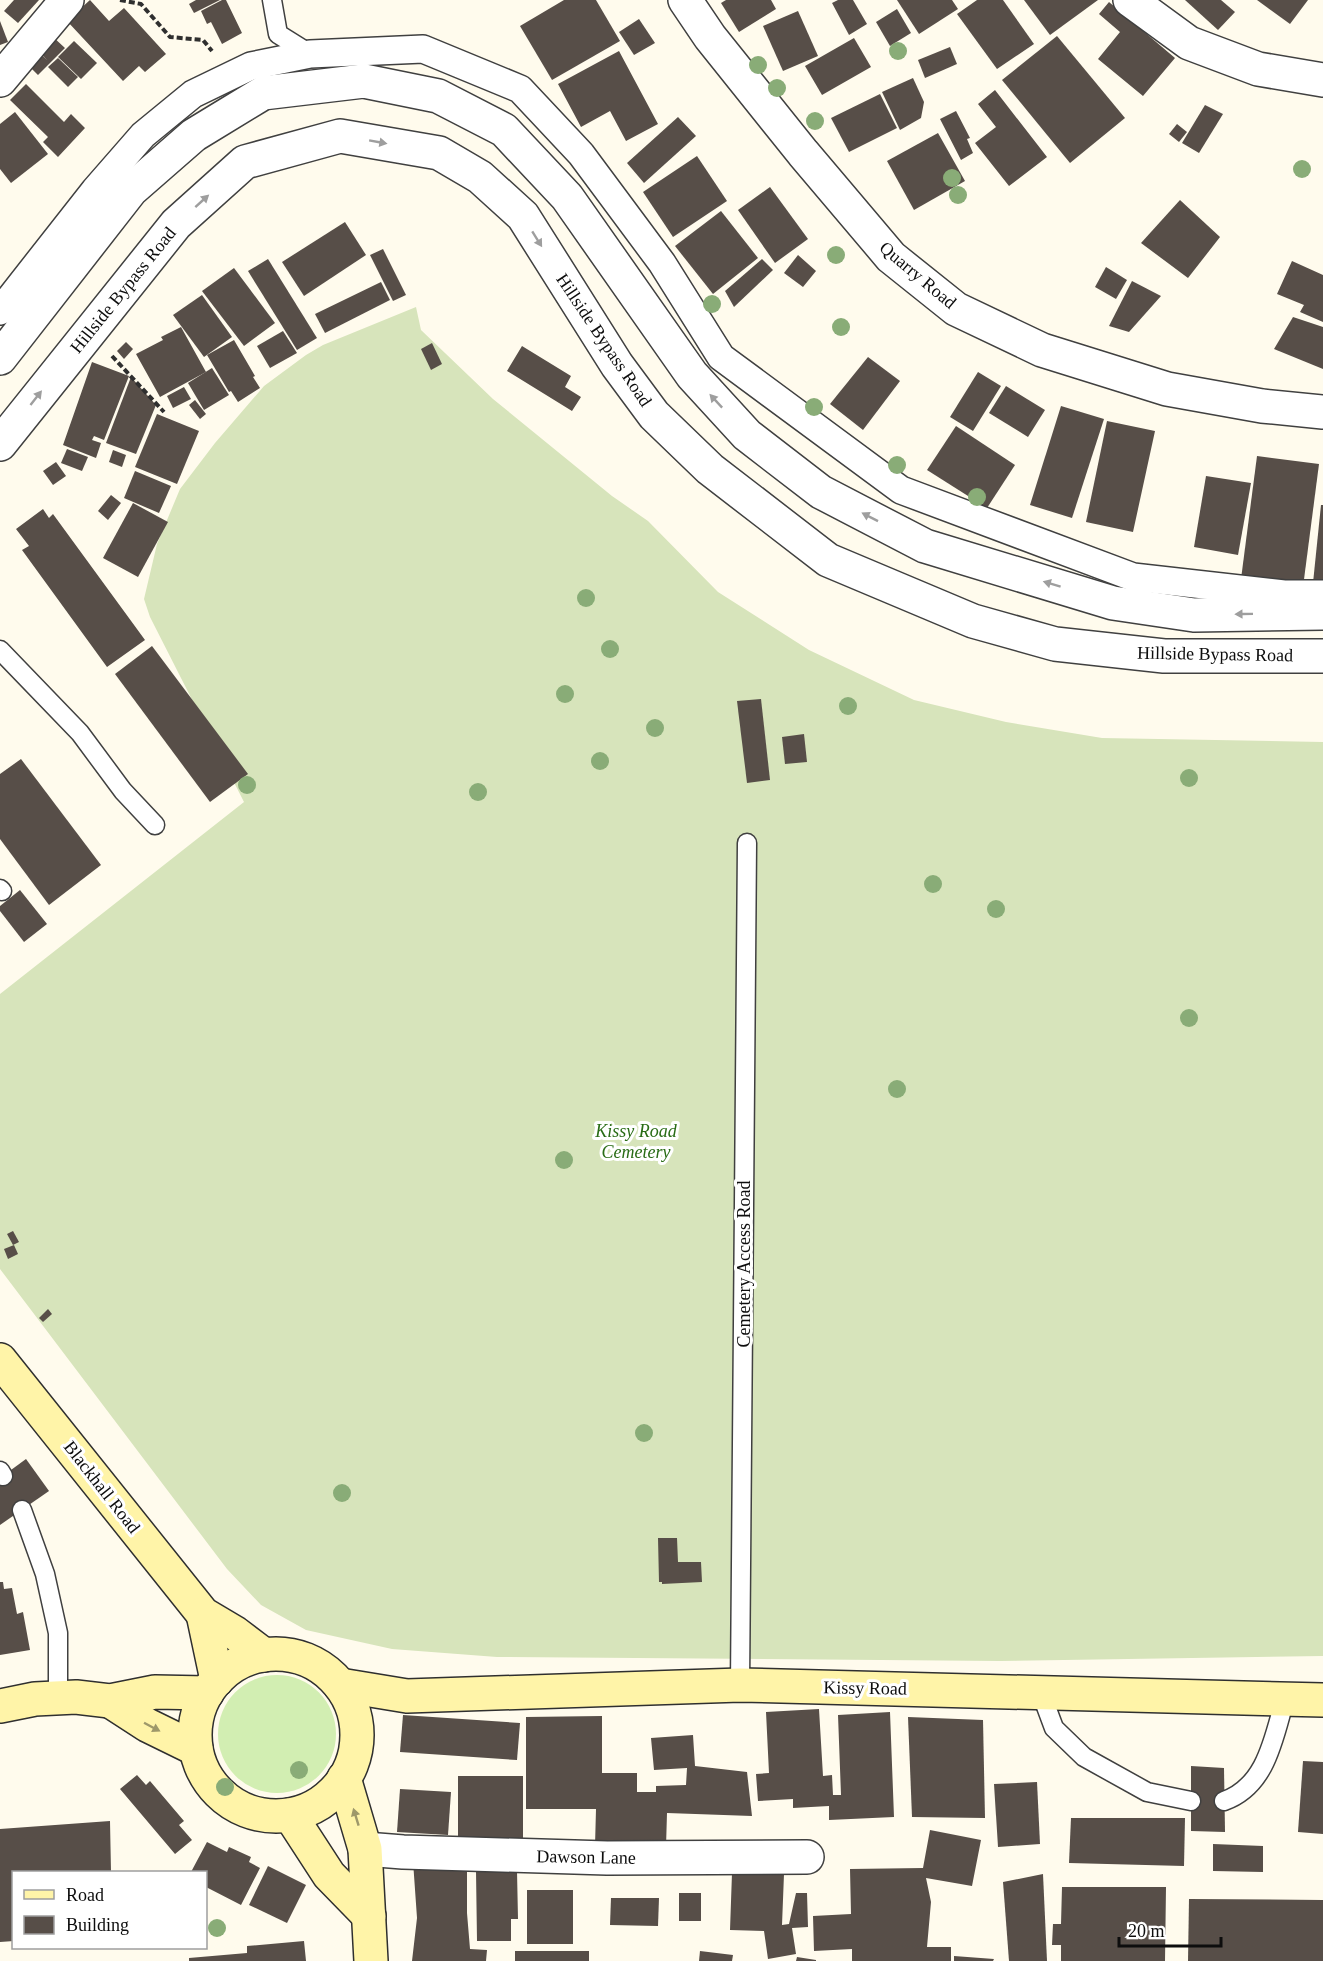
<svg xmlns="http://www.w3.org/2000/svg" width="1323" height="1961" font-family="Georgia,serif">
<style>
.green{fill:#d2eeb2}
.cemetery{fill:#d7e4bb}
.building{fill:#574e48}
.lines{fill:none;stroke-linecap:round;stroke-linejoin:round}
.service-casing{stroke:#404040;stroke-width:21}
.pedestrian-casing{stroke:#404040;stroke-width:30}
.minor-casing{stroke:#404040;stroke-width:36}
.tertiary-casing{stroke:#404040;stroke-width:36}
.secondary-casing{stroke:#2f2f2f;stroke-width:36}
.path{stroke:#2f2f2f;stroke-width:4;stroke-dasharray:6 3;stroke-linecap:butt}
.service{stroke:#fff;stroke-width:18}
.pedestrian{stroke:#fff;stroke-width:27}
.minor{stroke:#fff;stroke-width:33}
.tertiary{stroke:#fff;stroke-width:33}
.secondary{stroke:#fff4a8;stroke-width:33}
.tree{fill:#89ac77}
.oneway{fill:#9e9e9e}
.oneway2{fill:#9e986a}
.labels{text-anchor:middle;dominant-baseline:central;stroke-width:6;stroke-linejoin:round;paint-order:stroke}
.street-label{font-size:18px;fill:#0d0d0d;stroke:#fff}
.park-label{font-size:18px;font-style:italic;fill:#296c16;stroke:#fff}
</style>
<rect width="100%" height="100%" fill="#fffbed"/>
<circle class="green" cx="277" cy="1734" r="59"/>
<polygon class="cemetery" points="416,307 421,330 493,399 612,496 648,521 718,592 809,650 914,700 1006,722 1102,738 1323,742 1323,1656 1000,1661 497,1657 392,1649 306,1630 261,1605 227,1569 0,1269 0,994 244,802 150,617 144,599 157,544 180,489 215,443 264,386 306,355 323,345"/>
<g class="building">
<polygon points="14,0 39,0 18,23 4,11"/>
<polygon points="90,0 109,21 124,8 166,54 145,72 139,66 123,81 67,21"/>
<polygon points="196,0 220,0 194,13 189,4"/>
<polygon points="222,0 226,0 242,33 222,44 211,22 207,24 201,11"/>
<polygon points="564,0 596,0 620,41 552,80 520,26"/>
<polygon points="726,0 771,0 776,9 739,32 721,3"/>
<polygon points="838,0 853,0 867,24 849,35 832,3"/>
<polygon points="897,0 952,0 958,9 919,34"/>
<polygon points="977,0 1003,0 1034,44 997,69 957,14"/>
<polygon points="1024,0 1098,0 1050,35"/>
<polygon points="1185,0 1221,0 1235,12 1218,30"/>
<polygon points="1257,0 1308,0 1290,24"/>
<polygon points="1109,2 1175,58 1143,96 1098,59 1120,32 1099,14"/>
<polygon points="897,9 911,33 890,46 876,22"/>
<polygon points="798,11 818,56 783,71 763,26"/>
<polygon points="639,19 655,43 634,55 619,32"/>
<polygon points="0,21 8,42 0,45"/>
<polygon points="52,36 65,48 38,75 25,62 37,50 47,60 38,50"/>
<polygon points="1057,36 1125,118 1070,163 1002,80"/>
<polygon points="854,38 871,67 822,95 805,66"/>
<polygon points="74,41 97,63 81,79 58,57"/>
<polygon points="950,47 957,64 925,78 918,60"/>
<polygon points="619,51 658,124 626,141 610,111 581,127 558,84"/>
<polygon points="58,58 78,77 68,87 48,67"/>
<polygon points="913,78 924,102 921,118 900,130 882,92"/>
<polygon points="26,84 64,122 71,114 85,128 58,157 43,142 48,137 10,100"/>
<polygon points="995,90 1047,157 1009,186 975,143 996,127 978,104"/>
<polygon points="880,94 897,128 849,152 831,118"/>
<polygon points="1205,105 1223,114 1199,153 1182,143"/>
<polygon points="956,111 970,138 967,139 973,153 961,160 940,119"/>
<polygon points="15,112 48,154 11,183 0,169 0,124"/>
<polygon points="678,117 696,136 644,183 627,163"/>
<polygon points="1177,124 1187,132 1179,142 1169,134"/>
<polygon points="938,133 965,181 914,210 887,161"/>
<polygon points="697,156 727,201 673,237 643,192"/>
<polygon points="770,187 808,239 775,263 738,210"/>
<polygon points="1180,200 1220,237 1188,278 1141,243"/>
<polygon points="721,211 758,258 713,294 675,246"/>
<polygon points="345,222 366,255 304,296 282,262"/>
<polygon points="383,249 406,295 393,301 370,255"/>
<polygon points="798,255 816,271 803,287 784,273"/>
<polygon points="268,259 317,338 297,350 248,271"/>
<polygon points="762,259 773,270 734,307 725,291"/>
<polygon points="1292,261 1323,275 1323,322 1300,312 1304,305 1277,294"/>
<polygon points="1106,267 1127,280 1116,299 1095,287"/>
<polygon points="234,268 275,323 244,346 202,291"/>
<polygon points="1132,281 1161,296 1129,332 1109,326"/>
<polygon points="381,282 390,300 325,333 315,314"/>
<polygon points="202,295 232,337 204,357 173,315"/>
<polygon points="1293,317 1323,327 1323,369 1274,349"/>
<polygon points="181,327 206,372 160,397 136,354 163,340 161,337"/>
<polygon points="283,331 297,353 270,368 257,346"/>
<polygon points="234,340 255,376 253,377 260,388 238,402 231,391 229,392 207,355"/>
<polygon points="126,342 133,349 124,359 117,351"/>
<polygon points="432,343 442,364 431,370 421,349"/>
<polygon points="522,346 571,376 565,387 581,397 572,411 507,371"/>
<polygon points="868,357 900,381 863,430 830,404"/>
<polygon points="92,362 129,376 104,440 94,436 92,440 101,443 96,458 63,445"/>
<polygon points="212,368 229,395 204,410 188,383"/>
<polygon points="978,372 1001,386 973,431 950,417"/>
<polygon points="131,377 156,405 136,454 106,443"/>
<polygon points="1006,386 1045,410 1028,437 989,413"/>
<polygon points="184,387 191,399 173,408 167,396"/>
<polygon points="195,400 206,414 200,419 189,405"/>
<polygon points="1061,406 1104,419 1072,518 1030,505"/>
<polygon points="157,414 199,431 177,484 135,467"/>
<polygon points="1107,421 1155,431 1133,532 1086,522"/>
<polygon points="956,426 1015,465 987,508 927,470"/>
<polygon points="67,449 88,457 82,471 61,463"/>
<polygon points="113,450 126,455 122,467 109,462"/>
<polygon points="1257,456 1319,464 1303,587 1241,579"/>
<polygon points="56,462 66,476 53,485 43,471"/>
<polygon points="135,471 171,486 159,513 124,498"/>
<polygon points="1206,476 1251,483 1238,555 1194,547"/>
<polygon points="111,495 121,503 108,520 98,511"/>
<polygon points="133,503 168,522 138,577 103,558"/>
<polygon points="1321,505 1323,505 1323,584 1313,583"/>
<polygon points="43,509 49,518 53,514 145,640 107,667 22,550 29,546 16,529"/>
<polygon points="152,646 248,774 210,802 115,674"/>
<polygon points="761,699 770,780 747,783 737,701"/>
<polygon points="804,734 807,762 785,764 782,737"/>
<polygon points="21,759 101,865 49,905 0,839 0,774"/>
<polygon points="20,890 47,924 24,942 0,911 0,906"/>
<polygon points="13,1231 19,1242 13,1245 7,1234"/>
<polygon points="14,1245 18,1254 8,1259 4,1249"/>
<polygon points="48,1309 52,1314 43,1322 39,1318"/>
<polygon points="26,1459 49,1491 0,1525 0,1478"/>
<polygon points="658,1538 677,1538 678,1562 701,1562 702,1582 662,1584 662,1582 659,1582"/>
<polygon points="0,1582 3,1582 4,1589 12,1588 17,1614 23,1612 30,1650 0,1655"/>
<polygon points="819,1709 823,1776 832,1775 833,1795 841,1795 838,1715 890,1712 894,1817 829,1820 829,1806 793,1808 793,1799 758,1801 756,1774 769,1773 766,1712"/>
<polygon points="403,1715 520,1723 517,1760 400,1752"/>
<polygon points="602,1716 602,1773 637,1773 637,1792 656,1792 656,1786 686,1785 687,1768 654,1770 651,1738 693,1735 695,1766 747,1772 752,1816 667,1813 666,1847 595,1846 596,1809 526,1809 526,1717"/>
<polygon points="908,1717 983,1720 985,1818 912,1817"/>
<polygon points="1303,1761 1323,1762 1323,1834 1298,1832"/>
<polygon points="1191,1766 1224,1768 1225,1832 1191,1831"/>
<polygon points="137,1775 146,1785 150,1781 184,1821 179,1825 192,1840 175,1854 120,1789"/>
<rect x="458" y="1776" width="65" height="67"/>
<polygon points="1037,1782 1040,1844 998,1847 994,1784"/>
<polygon points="400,1789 451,1792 448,1835 397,1832"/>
<polygon points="1071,1818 1185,1818 1184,1866 1069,1863"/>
<polygon points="110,1821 111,1872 14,1872 14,1941 0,1942 0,1829"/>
<polygon points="930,1830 981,1840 972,1886 926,1878 931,1902 927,1947 951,1947 951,1961 852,1961 852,1949 814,1951 813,1916 851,1914 850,1869 923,1868"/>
<polygon points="207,1842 227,1852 229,1847 251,1857 249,1862 260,1868 241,1905 206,1887 206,1872 191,1872"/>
<polygon points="1213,1844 1263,1846 1263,1872 1213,1871"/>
<polygon points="467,1860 467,1913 470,1949 487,1950 486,1961 412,1961 417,1918 413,1861"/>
<polygon points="268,1866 306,1885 287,1923 249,1905"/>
<polygon points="476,1871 517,1871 518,1919 511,1919 511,1941 477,1941"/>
<polygon points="732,1873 784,1874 782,1925 789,1924 796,1893 807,1893 808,1927 792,1928 796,1954 768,1959 764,1931 730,1930"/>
<polygon points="1043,1874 1047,1961 1009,1961 1003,1882"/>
<polygon points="1062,1887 1166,1887 1165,1961 1061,1961 1061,1945 1052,1945 1053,1924 1061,1924"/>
<rect x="527" y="1890" width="46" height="54"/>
<rect x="679" y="1893" width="22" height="28"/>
<polygon points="611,1898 659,1898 658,1926 610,1925"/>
<polygon points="1189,1899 1323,1900 1323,1961 1188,1961"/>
<polygon points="304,1941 306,1961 189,1961 189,1958 247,1953 247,1946"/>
<rect x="515" y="1951" width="74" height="10"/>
<polygon points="700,1951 733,1955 732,1961 699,1961"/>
<polygon points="954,1956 994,1959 993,1961 954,1961"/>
<polygon points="797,1957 816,1960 816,1961 796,1961"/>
</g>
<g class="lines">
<g class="service-casing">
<g id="service">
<polyline points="272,0 278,34 310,54"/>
<polyline points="0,650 80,733 123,791 155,825"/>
<polyline points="0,889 2,891"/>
<polyline points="0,1471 3,1476"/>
<polyline points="22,1510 45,1574 58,1633 58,1698"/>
<polyline points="740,1685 747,843"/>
<polyline points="1041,1693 1054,1728 1084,1757 1147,1792 1191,1801"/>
<path d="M 1224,1801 C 1267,1786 1274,1736 1285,1699"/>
</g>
</g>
<g class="pedestrian-casing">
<polyline id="pedestrian" points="0,311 95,190 143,135 193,94 251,66 310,54 423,49 520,89 581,154 662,263 721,357 901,490 1133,577 1284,594 1323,594"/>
</g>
<g class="minor-casing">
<g id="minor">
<polyline points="685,0 710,37 803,153 891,257 956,309 1042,350 1167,389 1262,406 1323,412"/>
<polyline points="1130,0 1189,43 1258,69 1323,80"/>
<polyline points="0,80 67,0"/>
<polyline points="365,1849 403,1852 607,1858 807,1857"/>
</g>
</g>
<g class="tertiary-casing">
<g id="tertiary">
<polyline points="0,358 131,190 194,135 263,93 364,81 438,96 504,130 567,197 692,375 747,435 821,492 925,546 1113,603 1194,615 1323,613"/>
<polyline points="0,444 176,224 245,162 340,136 439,153 480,177 523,216 617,365 654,415 710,469 828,560 973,621 1055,644 1164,656 1323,656"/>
</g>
</g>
<g class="secondary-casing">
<g id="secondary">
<polyline points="0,1360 203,1614 235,1633 264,1655"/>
<polyline points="203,1614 217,1680"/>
<circle cx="276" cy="1735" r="81"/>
<polyline points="340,1685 407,1696 740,1685 1323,1700"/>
<polyline points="110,1701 147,1725 196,1749"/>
<polyline points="0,1706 35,1699 76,1697 110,1701 155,1692 207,1693"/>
<polyline points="344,1778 365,1849 371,1961"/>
<polyline points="290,1815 329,1875 369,1916"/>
</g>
</g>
<g class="path">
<polyline points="120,0 141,4 170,37 203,40 212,51"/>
<polyline points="112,356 164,412"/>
</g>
<use href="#service" class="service"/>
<use href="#pedestrian" class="pedestrian"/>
<use href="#minor" class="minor"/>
<use href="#tertiary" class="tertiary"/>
<use href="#secondary" class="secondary"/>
</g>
<g class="tree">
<circle cx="898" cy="51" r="9"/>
<circle cx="758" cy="65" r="9"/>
<circle cx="777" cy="88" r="9"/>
<circle cx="815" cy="121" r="9"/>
<circle cx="1302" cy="169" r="9"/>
<circle cx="952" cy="178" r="9"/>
<circle cx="958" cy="195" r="9"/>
<circle cx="836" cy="255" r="9"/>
<circle cx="712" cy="304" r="9"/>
<circle cx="841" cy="327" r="9"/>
<circle cx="814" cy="407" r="9"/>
<circle cx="897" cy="465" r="9"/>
<circle cx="977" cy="497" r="9"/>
<circle cx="586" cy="598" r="9"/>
<circle cx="610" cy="649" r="9"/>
<circle cx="565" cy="694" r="9"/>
<circle cx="848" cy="706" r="9"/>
<circle cx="655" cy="728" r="9"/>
<circle cx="600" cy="761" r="9"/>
<circle cx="1189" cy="778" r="9"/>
<circle cx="247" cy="785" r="9"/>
<circle cx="478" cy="792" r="9"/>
<circle cx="933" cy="884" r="9"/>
<circle cx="996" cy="909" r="9"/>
<circle cx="1189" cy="1018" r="9"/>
<circle cx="897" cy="1089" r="9"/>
<circle cx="564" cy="1160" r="9"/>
<circle cx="644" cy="1433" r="9"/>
<circle cx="342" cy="1493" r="9"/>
<circle cx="299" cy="1770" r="9"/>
<circle cx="225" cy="1787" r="9"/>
<circle cx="217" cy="1928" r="9"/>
</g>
<defs><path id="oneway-solid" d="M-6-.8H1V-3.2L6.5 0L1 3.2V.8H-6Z" transform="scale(1.5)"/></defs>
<g class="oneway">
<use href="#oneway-solid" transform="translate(378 142) rotate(10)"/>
<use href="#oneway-solid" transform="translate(202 201) rotate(-42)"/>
<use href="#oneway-solid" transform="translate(537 239) rotate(58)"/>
<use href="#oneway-solid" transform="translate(36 398) rotate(-52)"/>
<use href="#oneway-solid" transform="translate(716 401) rotate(-133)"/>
<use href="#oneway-solid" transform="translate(870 517) rotate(-153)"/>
<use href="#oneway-solid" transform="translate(1052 584) rotate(-163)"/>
<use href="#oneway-solid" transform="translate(1244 614) rotate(179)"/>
</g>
<g class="oneway2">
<use href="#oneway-solid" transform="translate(152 1727) rotate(28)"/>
<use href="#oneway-solid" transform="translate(356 1817) rotate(-107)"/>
</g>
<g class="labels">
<g class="street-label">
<text transform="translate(918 275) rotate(40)">Quarry Road</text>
<text transform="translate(123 290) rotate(-51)">Hillside Bypass Road</text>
<text transform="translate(604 340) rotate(56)">Hillside Bypass Road</text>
<text transform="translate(1215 654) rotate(1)">Hillside Bypass Road</text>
<text transform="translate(744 1264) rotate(-90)">Cemetery Access Road</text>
<text transform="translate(102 1487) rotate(52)">Blackhall Road</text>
<text transform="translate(865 1688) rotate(1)">Kissy Road</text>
<text transform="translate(586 1857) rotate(1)">Dawson Lane</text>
</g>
<g class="park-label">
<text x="636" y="1131">Kissy Road<tspan x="636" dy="21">Cemetery</tspan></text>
</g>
</g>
<rect x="12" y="1871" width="195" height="78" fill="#ffffff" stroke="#9e9e9e" stroke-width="1.5"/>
<rect x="24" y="1890" width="30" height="9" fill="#fff4a8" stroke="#9e9e9e" stroke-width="1.5"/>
<text x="66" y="1901" font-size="18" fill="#0d0d0d">Road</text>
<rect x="24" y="1916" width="30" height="18" fill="#574e48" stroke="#9e9e9e" stroke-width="1.5"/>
<text x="66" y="1931" font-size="18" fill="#0d0d0d">Building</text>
<path d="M1119 1937v9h102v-9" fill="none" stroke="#0d0d0d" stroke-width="3"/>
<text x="1128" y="1937" font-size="18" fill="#0d0d0d" stroke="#ffffff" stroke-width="4.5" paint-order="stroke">20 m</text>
</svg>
